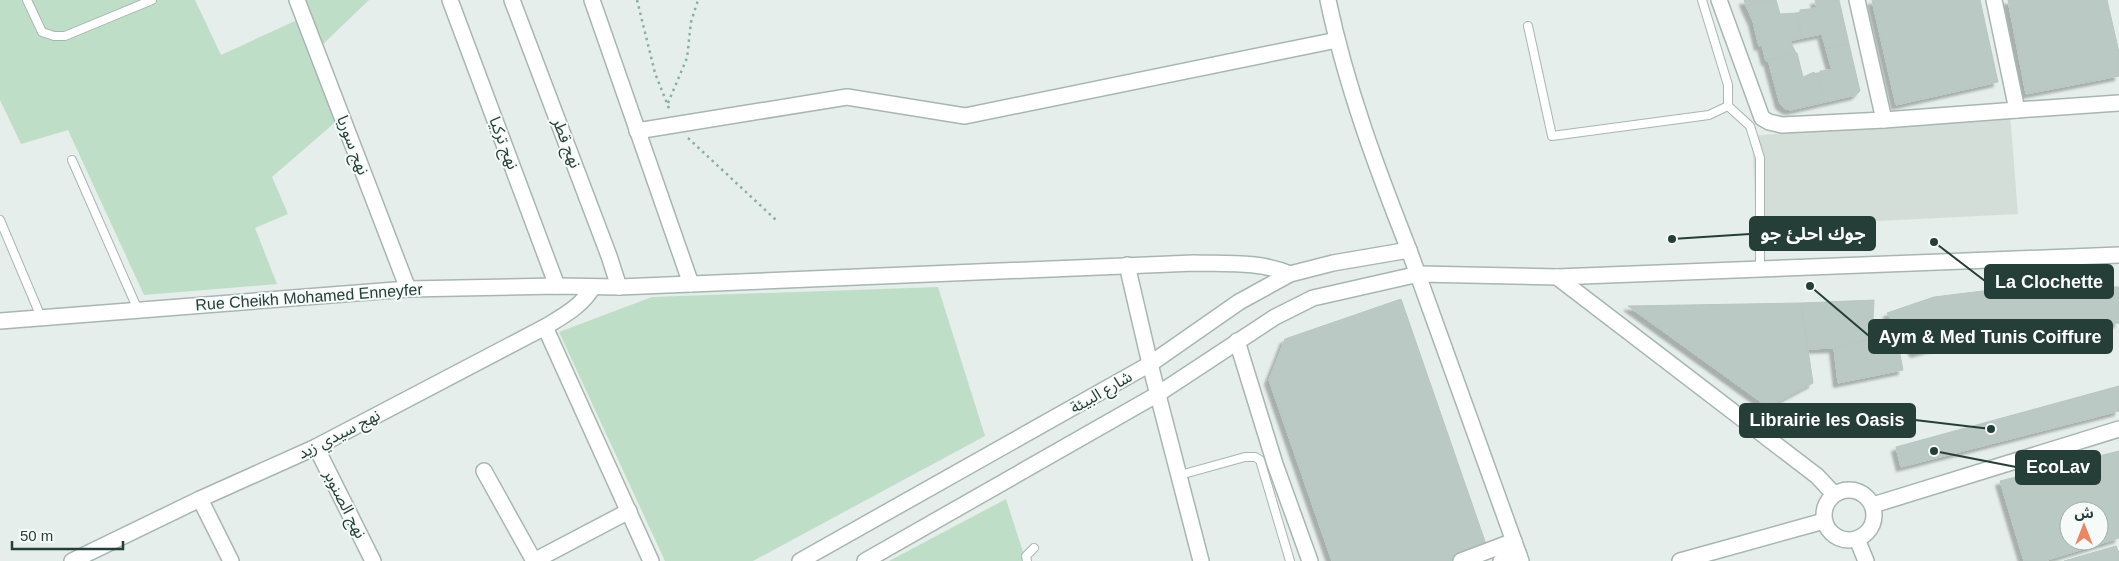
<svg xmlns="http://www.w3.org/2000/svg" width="2119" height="561" font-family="Helvetica,'Noto Sans Arabic',sans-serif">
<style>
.built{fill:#d3ded9}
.green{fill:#bfdec7}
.building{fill:#bac9c3;stroke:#b8c7c1;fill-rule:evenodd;filter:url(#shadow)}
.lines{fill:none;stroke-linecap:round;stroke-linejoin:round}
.service-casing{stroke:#a8b6b1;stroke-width:10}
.minor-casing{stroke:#a8b6b1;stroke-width:18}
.tertiary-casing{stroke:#a8b6b1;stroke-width:18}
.path{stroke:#87b0a3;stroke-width:2.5;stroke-dasharray:2.5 4;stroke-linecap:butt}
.service{stroke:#fff;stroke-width:8}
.minor{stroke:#fff;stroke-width:15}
.tertiary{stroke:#fff;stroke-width:15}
.labels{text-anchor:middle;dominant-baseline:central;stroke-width:4;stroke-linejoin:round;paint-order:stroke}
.street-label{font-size:16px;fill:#253f38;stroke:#f6faf8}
.leader{fill:none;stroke:#253f38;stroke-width:2}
.callout-dot{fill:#253f38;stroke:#f6faf8;stroke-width:2}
.callout{fill:#253f38;stroke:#253f38;stroke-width:2}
.callout-label{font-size:18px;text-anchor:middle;font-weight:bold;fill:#fff}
</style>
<defs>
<filter id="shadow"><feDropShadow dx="-4.5" dy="4.5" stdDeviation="1" flood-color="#0004"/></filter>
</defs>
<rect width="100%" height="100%" fill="#e5eeea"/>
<polygon class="built" points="2010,114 2018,214 1756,227 1752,136"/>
<g class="green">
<polygon points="0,0 195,0 221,55 297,20 290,0 369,0 320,47 347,112 272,177 288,214 255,228 277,284 144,295 68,130 21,144 0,100"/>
<polygon points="938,287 985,436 753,561 665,561 559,332 652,297"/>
<polygon points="1006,499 1026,561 889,561"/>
</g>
<g class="building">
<polygon points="1744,0 1770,0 1746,6"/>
<polygon points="1770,0 1776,0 1780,14 1797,13 1802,38 1790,41 1796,53 1766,61 1762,45 1759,46 1753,21 1746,6"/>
<polygon points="1815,0 1839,0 1849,44 1826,49 1822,34 1802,38 1797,13 1800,12 1800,10 1817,8"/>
<polygon points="1872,0 1980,0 1998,82 1896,105"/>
<polygon points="2008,0 2107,0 2119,52 2119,76 2026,94"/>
<polygon points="1849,44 1860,91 1856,95 1825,102 1817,73 1820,73 1820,71 1832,70 1826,49"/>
<polygon points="1797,53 1803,77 1814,72 1815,74 1817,73 1825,102 1791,110 1786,109 1780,104 1768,60"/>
<polygon points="2023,286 2119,287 2119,323 2006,329 1915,353 1887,313 1934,297"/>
<polygon points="1401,299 1488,550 1456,561 1332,561 1269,380 1285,339"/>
<polygon points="1874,300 1872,339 1834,348 1808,349 1801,303"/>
<polygon points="1801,303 1813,383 1768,407 1628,306"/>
<polygon points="1896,334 1903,370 1838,383 1834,348"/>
<polygon points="2119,386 2119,411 1901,467 1896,447"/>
<path d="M 2119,451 L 2119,538 L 2044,561 L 2024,561 L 2000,481 ZM 2069,511 L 2099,511 L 2099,541 L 2069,541 Z"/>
<polygon points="2116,546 2119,553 2119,561 2064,561"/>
</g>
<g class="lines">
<g class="service-casing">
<g id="service">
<polyline points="27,0 42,32 54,36 65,36 152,0"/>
<polyline points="1528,26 1552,136 1709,115 1728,106 1728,85 1702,0"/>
<polyline points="1728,106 1750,126 1760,158 1760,269"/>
<polyline points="72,160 138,310"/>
<polyline points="0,220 41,317"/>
<polyline points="1180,475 1245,457 1255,457 1260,460 1290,561"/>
<polyline points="1027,561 1026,556 1034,548"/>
</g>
</g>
<g class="minor-casing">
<g id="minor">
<polyline points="297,0 408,289"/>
<polyline points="450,0 557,286"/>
<polyline points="512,0 609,256 619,287"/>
<polyline points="592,0 691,284"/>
<path d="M 1328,0 C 1346,86 1377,169 1409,250"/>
<polyline points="1719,0 1762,118 1769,122 1782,125 1884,120 2017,110"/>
<polyline points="1857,0 1884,120"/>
<polyline points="1994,0 2017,110 2119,103"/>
<polyline points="637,131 847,97 965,116 1337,40"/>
<polyline points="1127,265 1150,364 1201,561"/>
<polyline points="1419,274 1557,277 2119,255"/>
<polyline points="1557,277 1817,476 1834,494"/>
<polyline points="545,327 651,561"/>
<polyline points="1237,341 1275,464 1310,561"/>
<polyline points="316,447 373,561"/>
<polyline points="484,471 534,561 629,511"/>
<circle cx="1849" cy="515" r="25"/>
<polyline points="200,499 231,561"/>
<polyline points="1873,505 2119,429"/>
<polyline points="1857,539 1866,561"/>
<path d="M 72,561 L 200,499 L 316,447 L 545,327 C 563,316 582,306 593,287"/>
<polyline points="1461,561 1514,541"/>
<polyline points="1501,561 1519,555"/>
<polyline points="1680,561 1824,521"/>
</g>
</g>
<g class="tertiary-casing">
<g id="tertiary">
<path d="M 0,321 L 408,289 L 557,286 L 619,287 L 1194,263 C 1225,264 1260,261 1290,274"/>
<polyline points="800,561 1150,364 1239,302 1290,274 1333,263 1409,250 1521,561"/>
<polyline points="865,561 1158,394 1275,317 1313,298 1419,274"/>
</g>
</g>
<g class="path">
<polyline points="637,0 655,73 670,111"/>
<polyline points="668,103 687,58 691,22 698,0"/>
<polyline points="688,138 776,220"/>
</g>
<use href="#service" class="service"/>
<use href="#minor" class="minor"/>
<use href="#tertiary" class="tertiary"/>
</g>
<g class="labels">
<g class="street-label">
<text transform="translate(504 143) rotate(69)">نهج تركيا</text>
<text transform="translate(567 143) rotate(69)">نهج قطر</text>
<text transform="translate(353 145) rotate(69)">نهج سوريا</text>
<text transform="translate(309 297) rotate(-4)">Rue Cheikh Mohamed Enneyfer</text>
<text transform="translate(1101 392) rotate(-30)">شارع البيئة</text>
<text transform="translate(339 434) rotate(-27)">نهج سيدي زيد</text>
<text transform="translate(345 504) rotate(63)">نهج الصنوبر</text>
</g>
</g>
<path class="leader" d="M1672 239L1750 234M1934 242L1985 281M1810 286L1869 336M1991 429L1915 420M1934 451L2016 467"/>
<g class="callout-dot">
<circle cx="1672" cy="239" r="5"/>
<circle cx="1934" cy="242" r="5"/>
<circle cx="1810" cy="286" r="5"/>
<circle cx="1991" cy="429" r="5"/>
<circle cx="1934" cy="451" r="5"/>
</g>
<g class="callout">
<rect x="1750" y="217" width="125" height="33" rx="5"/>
<rect x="1985" y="265" width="128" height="33" rx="5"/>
<rect x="1869" y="320" width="243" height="33" rx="5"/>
<rect x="1740" y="404" width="175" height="33" rx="5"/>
<rect x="2016" y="451" width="84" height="33" rx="5"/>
</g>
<g class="callout-label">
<text x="1813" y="240">جوك احلئ جو</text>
<text x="2049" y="288">La Clochette</text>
<text x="1990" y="343">Aym &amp; Med Tunis Coiffure</text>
<text x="1827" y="426">Librairie les Oasis</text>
<text x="2058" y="473">EcoLav</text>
</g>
<g transform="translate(2084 526)"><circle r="24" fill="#f6faf8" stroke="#a2afab"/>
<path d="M0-4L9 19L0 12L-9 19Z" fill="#ed8464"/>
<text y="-8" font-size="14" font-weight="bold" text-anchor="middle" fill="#253f38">ش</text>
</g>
<path d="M12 541v8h111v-8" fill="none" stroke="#253f38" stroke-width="2.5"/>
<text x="20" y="541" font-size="15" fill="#253f38" stroke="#f6faf8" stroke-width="4" paint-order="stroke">50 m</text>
</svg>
